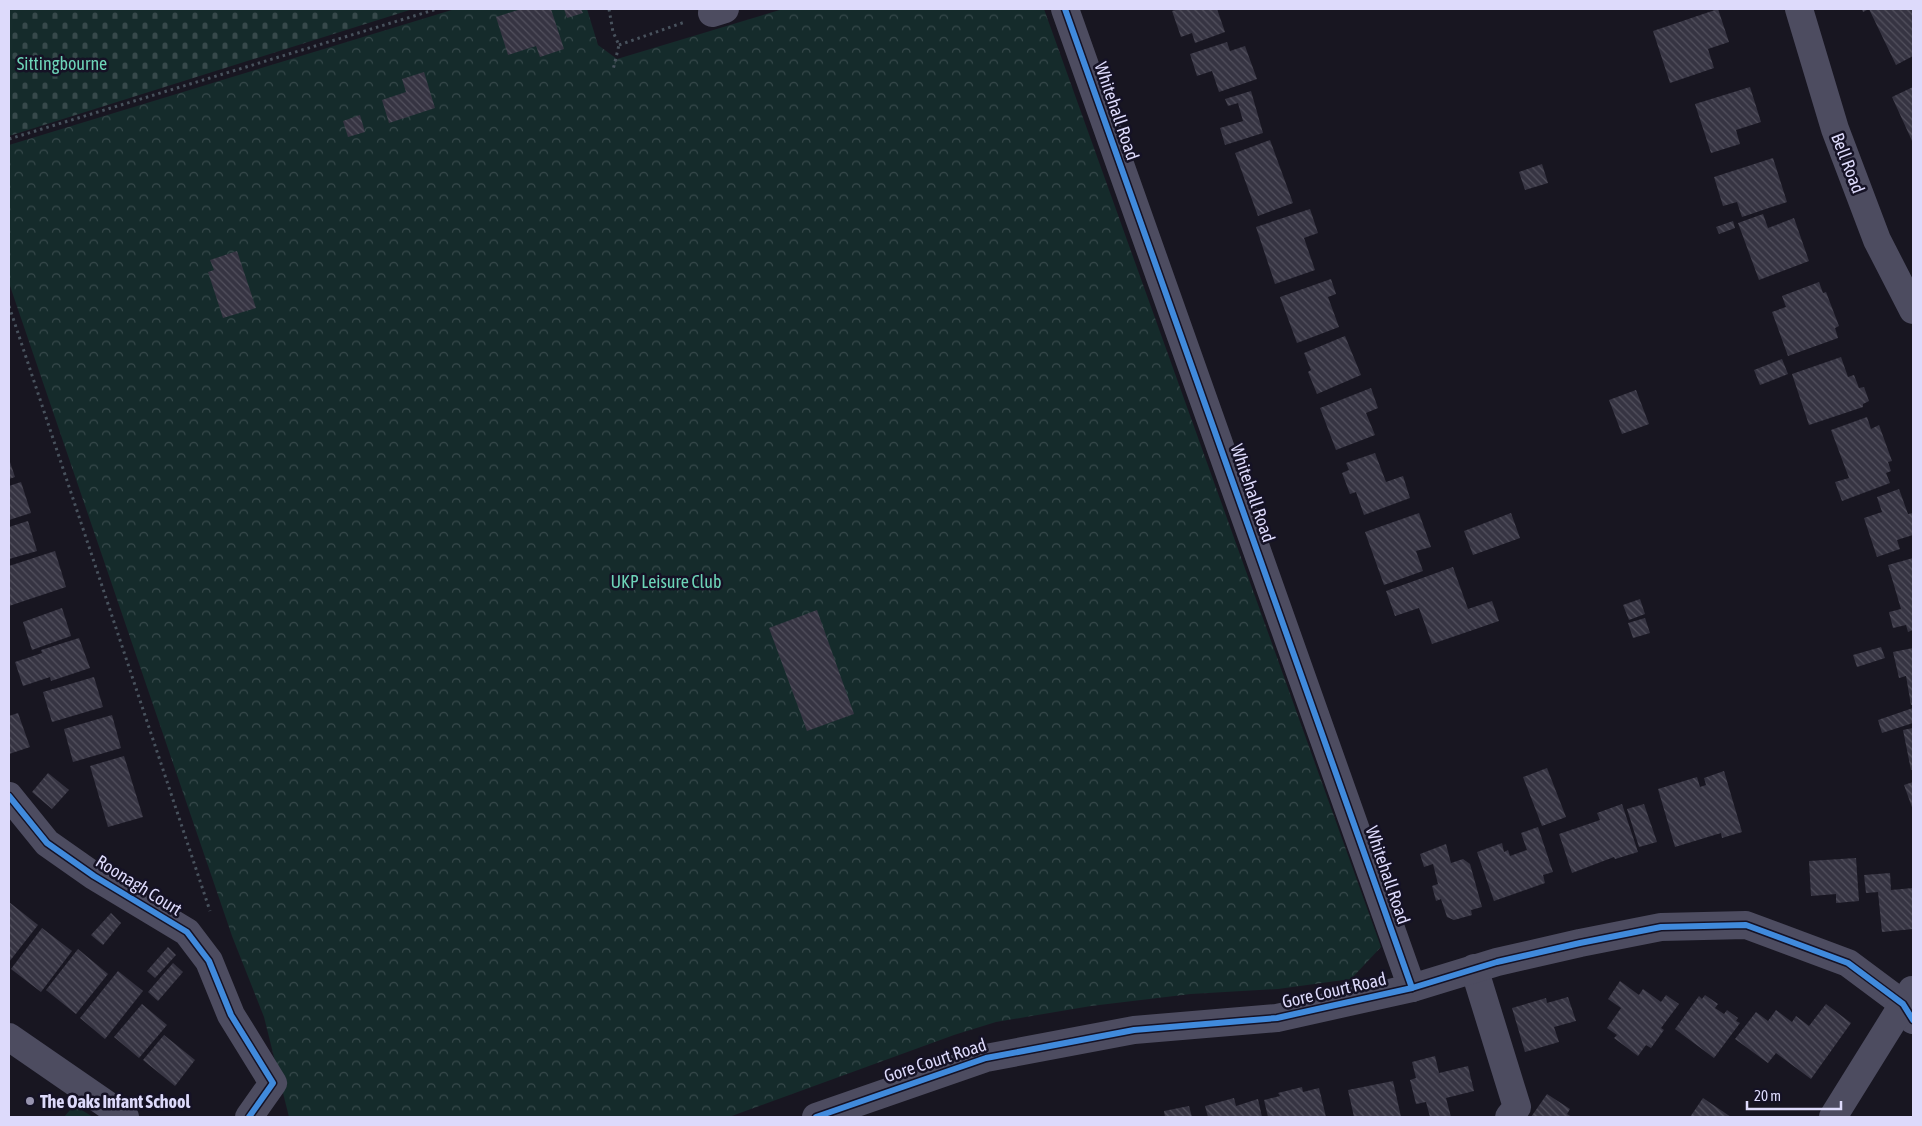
<svg xmlns="http://www.w3.org/2000/svg" width="1922" height="1126" font-family="'Asap Condensed',sans-serif">
<style>
.forest{fill:url(#forest-crowns)}
.cemetery{fill:url(#cemetery-stones)}
.building{fill:url(#building-back-hatch)}
.lines{fill:none;stroke-linecap:round;stroke-linejoin:round}
.path{stroke:#48525d;stroke-width:3;stroke-dasharray:2.5 4;stroke-linecap:butt}
.minor{stroke:#4d4c60;stroke-width:28}
.cycleway-casing{stroke:#151225;stroke-width:9}
.cycleway{stroke:#408adc;stroke-width:6}
.poi-dot{fill:#9895af;stroke:#151225;stroke-width:2}
.labels{text-anchor:middle;dominant-baseline:central;stroke-width:5;stroke-linejoin:round;paint-order:stroke}
.park-label{font-size:18px;fill:#6dd4b8;stroke:#151225}
.street-label{font-size:18px;fill:#dddafb;stroke:#151225}
.poi-label{font-size:18px;font-weight:bold;fill:#dddafb;stroke:#151225;text-anchor:start}
</style>
<defs>
<pattern id="forest-crowns" width="20" height="18" patternUnits="userSpaceOnUse" patternTransform="scale(1.25)"><rect width="20" height="18" fill="#152b2b"/><path d="M2 6a3 3 0 1 1 6 0M12 15a3 3 0 1 1 6 0" fill="none" stroke="#37494b"/></pattern>
<pattern id="cemetery-stones" width="16" height="16" patternUnits="userSpaceOnUse" patternTransform="scale(1.25)"><rect width="16" height="16" fill="#152b2b"/><path d="M2 7V4a2 2 0 0 1 4 0v3zM10 15v-3a2 2 0 0 1 4 0v3z" fill="#37494b"/></pattern>
<pattern id="building-back-hatch" width="6" height="6" patternUnits="userSpaceOnUse" patternTransform="scale(1.25)"><rect width="6" height="6" fill="#363442"/><path d="M-1 5l2 2M0 0l6 6M5-1l2 2" fill="none" stroke="#53515e"/></pattern>
</defs>
<rect width="100%" height="100%" fill="#181621"/>
<g class="forest">
<polygon points="455,9 587,9 598,45 617,59 783,9 1044,9 1381,947 1351,979 1278,989 1191,994 1091,1006 996,1022 954,1035 729,1117 289,1117 264,1017 232,936 9,283 9,145"/>
<polygon points="76,1103 75,1106 93,1117 64,1117"/>
</g>
<polygon class="cemetery" points="9,9 413,9 9,136"/>
<g class="building">
<polygon points="521,9 551,9 564,49 540,57 536,46 508,55 496,17"/>
<polygon points="564,9 581,9 583,13 567,18"/>
<polygon points="1179,9 1217,9 1225,32 1195,43 1192,33 1181,37 1172,11"/>
<polygon points="1718,9 1729,42 1708,49 1714,68 1670,83 1653,31"/>
<polygon points="1862,9 1912,9 1913,56 1896,65 1869,9 1863,12"/>
<polygon points="1227,42 1230,51 1245,46 1257,79 1219,92 1212,71 1197,76 1190,54"/>
<polygon points="424,72 435,108 389,123 382,100 406,92 402,79"/>
<polygon points="1750,87 1761,122 1736,130 1740,144 1711,153 1695,104"/>
<polygon points="1913,87 1913,143 1892,97"/>
<polygon points="1251,91 1263,133 1225,145 1220,128 1243,121 1238,103 1228,106 1225,99"/>
<polygon points="360,115 365,132 348,137 343,121"/>
<polygon points="1270,140 1293,203 1258,216 1235,153"/>
<polygon points="1773,158 1787,202 1742,217 1737,202 1723,206 1714,177"/>
<polygon points="1542,164 1548,183 1525,190 1519,172"/>
<polygon points="1310,209 1318,233 1304,238 1315,270 1275,284 1256,227"/>
<polygon points="1763,214 1768,228 1794,218 1809,261 1759,280 1738,223"/>
<polygon points="1733,221 1735,228 1719,234 1716,227"/>
<polygon points="237,251 256,308 223,318 208,272 214,270 210,260"/>
<polygon points="1331,279 1336,294 1328,297 1339,327 1297,343 1280,297"/>
<polygon points="1819,282 1823,293 1826,292 1839,326 1835,328 1838,338 1788,356 1772,312 1786,307 1782,296"/>
<polygon points="1345,336 1361,375 1317,394 1308,372 1311,370 1304,353"/>
<polygon points="1841,357 1848,377 1854,375 1859,388 1864,387 1869,401 1863,404 1863,407 1809,425 1792,374"/>
<polygon points="1782,359 1788,374 1760,385 1754,370"/>
<polygon points="1371,388 1378,408 1366,413 1375,435 1336,450 1320,408"/>
<polygon points="1636,390 1649,424 1622,434 1609,400"/>
<polygon points="1867,417 1871,429 1879,425 1892,461 1888,462 1891,471 1886,473 1890,483 1842,501 1835,482 1849,478 1831,430"/>
<polygon points="1375,453 1386,482 1403,476 1410,498 1364,515 1356,492 1350,494 1342,473 1349,470 1346,463"/>
<polygon points="9,459 15,477 9,479"/>
<polygon points="21,482 31,513 9,520 9,486"/>
<polygon points="1899,489 1908,514 1913,513 1913,535 1897,540 1900,549 1877,557 1864,518 1882,512 1877,497"/>
<polygon points="1419,513 1431,547 1416,551 1423,571 1384,585 1365,532"/>
<polygon points="1511,513 1520,538 1473,555 1464,531"/>
<polygon points="28,521 37,551 9,559 9,527"/>
<polygon points="55,551 66,587 9,606 9,566"/>
<polygon points="1913,558 1913,630 1908,632 1906,625 1893,628 1889,612 1901,609 1888,565"/>
<polygon points="1453,567 1468,609 1492,601 1499,621 1432,644 1419,608 1395,616 1386,591"/>
<polygon points="1640,599 1645,614 1629,620 1623,605"/>
<polygon points="62,608 71,636 32,650 23,622"/>
<polygon points="817,610 854,714 807,731 769,628"/>
<polygon points="1645,618 1650,633 1633,638 1628,623"/>
<polygon points="79,638 90,668 51,681 50,677 23,686 15,662 42,653 41,650"/>
<polygon points="1881,647 1885,658 1857,667 1853,655"/>
<polygon points="1913,648 1913,705 1911,705 1906,676 1899,678 1893,652"/>
<polygon points="94,677 103,707 52,722 43,692"/>
<polygon points="1913,708 1913,723 1882,733 1878,720"/>
<polygon points="18,713 30,747 9,754 9,716"/>
<polygon points="112,715 121,748 73,762 64,729"/>
<polygon points="1913,728 1913,770 1911,770 1903,730"/>
<polygon points="124,756 143,817 108,827 90,766"/>
<polygon points="1547,768 1566,817 1542,826 1523,777"/>
<polygon points="1724,771 1742,832 1722,838 1721,833 1675,847 1658,789 1697,777 1700,787 1706,785 1704,778"/>
<polygon points="48,773 69,790 52,809 32,792"/>
<polygon points="1913,782 1913,810 1904,785"/>
<polygon points="1622,804 1638,852 1615,859 1614,857 1572,873 1559,834 1600,820 1597,813"/>
<polygon points="1644,804 1657,842 1639,847 1627,809"/>
<polygon points="1538,827 1553,872 1543,875 1545,883 1494,901 1477,852 1502,843 1504,852 1508,850 1510,856 1527,850 1521,833"/>
<polygon points="1446,844 1451,863 1463,859 1470,864 1482,907 1471,910 1472,915 1454,920 1447,917 1441,899 1436,901 1432,886 1438,884 1433,864 1424,867 1420,854"/>
<polygon points="1856,858 1859,901 1836,903 1836,894 1811,896 1809,861"/>
<polygon points="1890,873 1891,890 1913,888 1913,929 1882,932 1878,892 1866,893 1864,875"/>
<polygon points="9,902 38,925 9,962"/>
<polygon points="111,913 121,923 103,945 91,935"/>
<polygon points="42,928 72,951 41,992 11,969"/>
<polygon points="168,947 176,955 155,978 147,971"/>
<polygon points="78,949 108,974 76,1014 46,990"/>
<polygon points="173,963 183,972 158,1001 148,992"/>
<polygon points="118,971 143,991 105,1039 80,1018"/>
<polygon points="1620,981 1639,995 1643,989 1661,1002 1666,995 1679,1004 1661,1028 1664,1030 1651,1048 1646,1045 1638,1056 1614,1038 1617,1035 1607,1028 1621,1008 1608,999"/>
<polygon points="1705,995 1718,1004 1715,1008 1724,1014 1727,1010 1738,1018 1736,1021 1740,1023 1714,1058 1675,1029 1699,996 1702,999"/>
<polygon points="1568,997 1576,1021 1554,1027 1559,1042 1525,1052 1512,1008 1546,998 1547,1003"/>
<polygon points="142,1004 167,1025 139,1058 114,1037"/>
<polygon points="1826,1004 1851,1023 1811,1079 1776,1053 1768,1063 1735,1039 1756,1012 1768,1021 1776,1010 1792,1022 1796,1016 1809,1026"/>
<polygon points="164,1035 195,1060 175,1086 143,1060"/>
<polygon points="1435,1056 1439,1073 1468,1066 1474,1091 1446,1098 1451,1117 1430,1117 1426,1102 1416,1104 1410,1080 1416,1078 1412,1062"/>
<polygon points="1393,1081 1401,1117 1354,1117 1348,1090"/>
<polygon points="1302,1087 1303,1092 1319,1088 1326,1117 1268,1117 1264,1100 1280,1096 1278,1093"/>
<polygon points="1547,1094 1570,1109 1567,1114 1572,1117 1531,1117"/>
<polygon points="1234,1098 1236,1106 1258,1099 1262,1117 1208,1117 1205,1106"/>
<polygon points="1703,1098 1731,1117 1690,1117"/>
<polygon points="1189,1106 1192,1117 1165,1117 1164,1111"/>
</g>
<g class="lines">
<g class="path">
<polyline points="609,9 613,32 619,45 613,70"/>
<polyline points="619,45 685,22"/>
<polyline points="9,139 437,9"/>
<polyline points="9,306 210,911"/>
</g>
<g class="minor">
<polyline points="1065,9 1412,988"/>
<polyline points="1799,9 1835,129 1877,240 1913,310"/>
<polyline points="712,13 725,9"/>
<polyline points="9,796 47,843 94,876 187,932 209,961 231,1015 273,1083 249,1117"/>
<polyline points="1474,968 1517,1107 1509,1117"/>
<polyline points="9,1037 125,1117"/>
<polyline points="816,1117 986,1058 1134,1030 1277,1018 1412,988 1497,962 1580,943 1661,927 1746,925 1848,963 1903,1004 1913,1020"/>
<polyline points="1833,1117 1912,990"/>
</g>
<g class="cycleway-casing">
<g id="cycleway">
<polyline points="1065,9 1412,988"/>
<polyline points="9,796 47,843 94,876 187,932 209,961 231,1015 273,1083 249,1117"/>
<polyline points="816,1117 986,1058 1134,1030 1277,1018 1412,988 1497,962 1580,943 1661,927 1746,925 1848,963 1903,1004 1913,1020"/>
</g>
</g>
<use href="#cycleway" class="cycleway"/>
</g>
<circle class="poi-dot" cx="30" cy="1101" r="5"/>
<g class="labels">
<g class="park-label">
<text x="62" y="63">Sittingbourne</text>
<text x="666" y="581">UKP Leisure Club</text>
</g>
<g class="street-label">
<text transform="translate(1117 111) rotate(71)">Whitehall Road</text>
<text transform="translate(1848 163) rotate(69)">Bell Road</text>
<text transform="translate(1253 493) rotate(71)">Whitehall Road</text>
<text transform="translate(1388 875) rotate(71)">Whitehall Road</text>
<text transform="translate(139 885) rotate(32)">Roonagh Court</text>
<text transform="translate(1334 990) rotate(-13)">Gore Court Road</text>
<text transform="translate(935 1060) rotate(-18)">Gore Court Road</text>
</g>
<g class="poi-label">
<text x="40" y="1101">The Oaks Infant School</text>
</g>
</g>
<rect width="1922" height="1126" fill="none" stroke="#dddafb" stroke-width="20"/>
<path d="M1747 1101v8h94v-8" fill="none" stroke="#dddafb" stroke-width="2.5"/>
<text x="1754" y="1101" font-size="15" fill="#dddafb" stroke="#151225" stroke-width="4" paint-order="stroke">20 m</text>
</svg>
